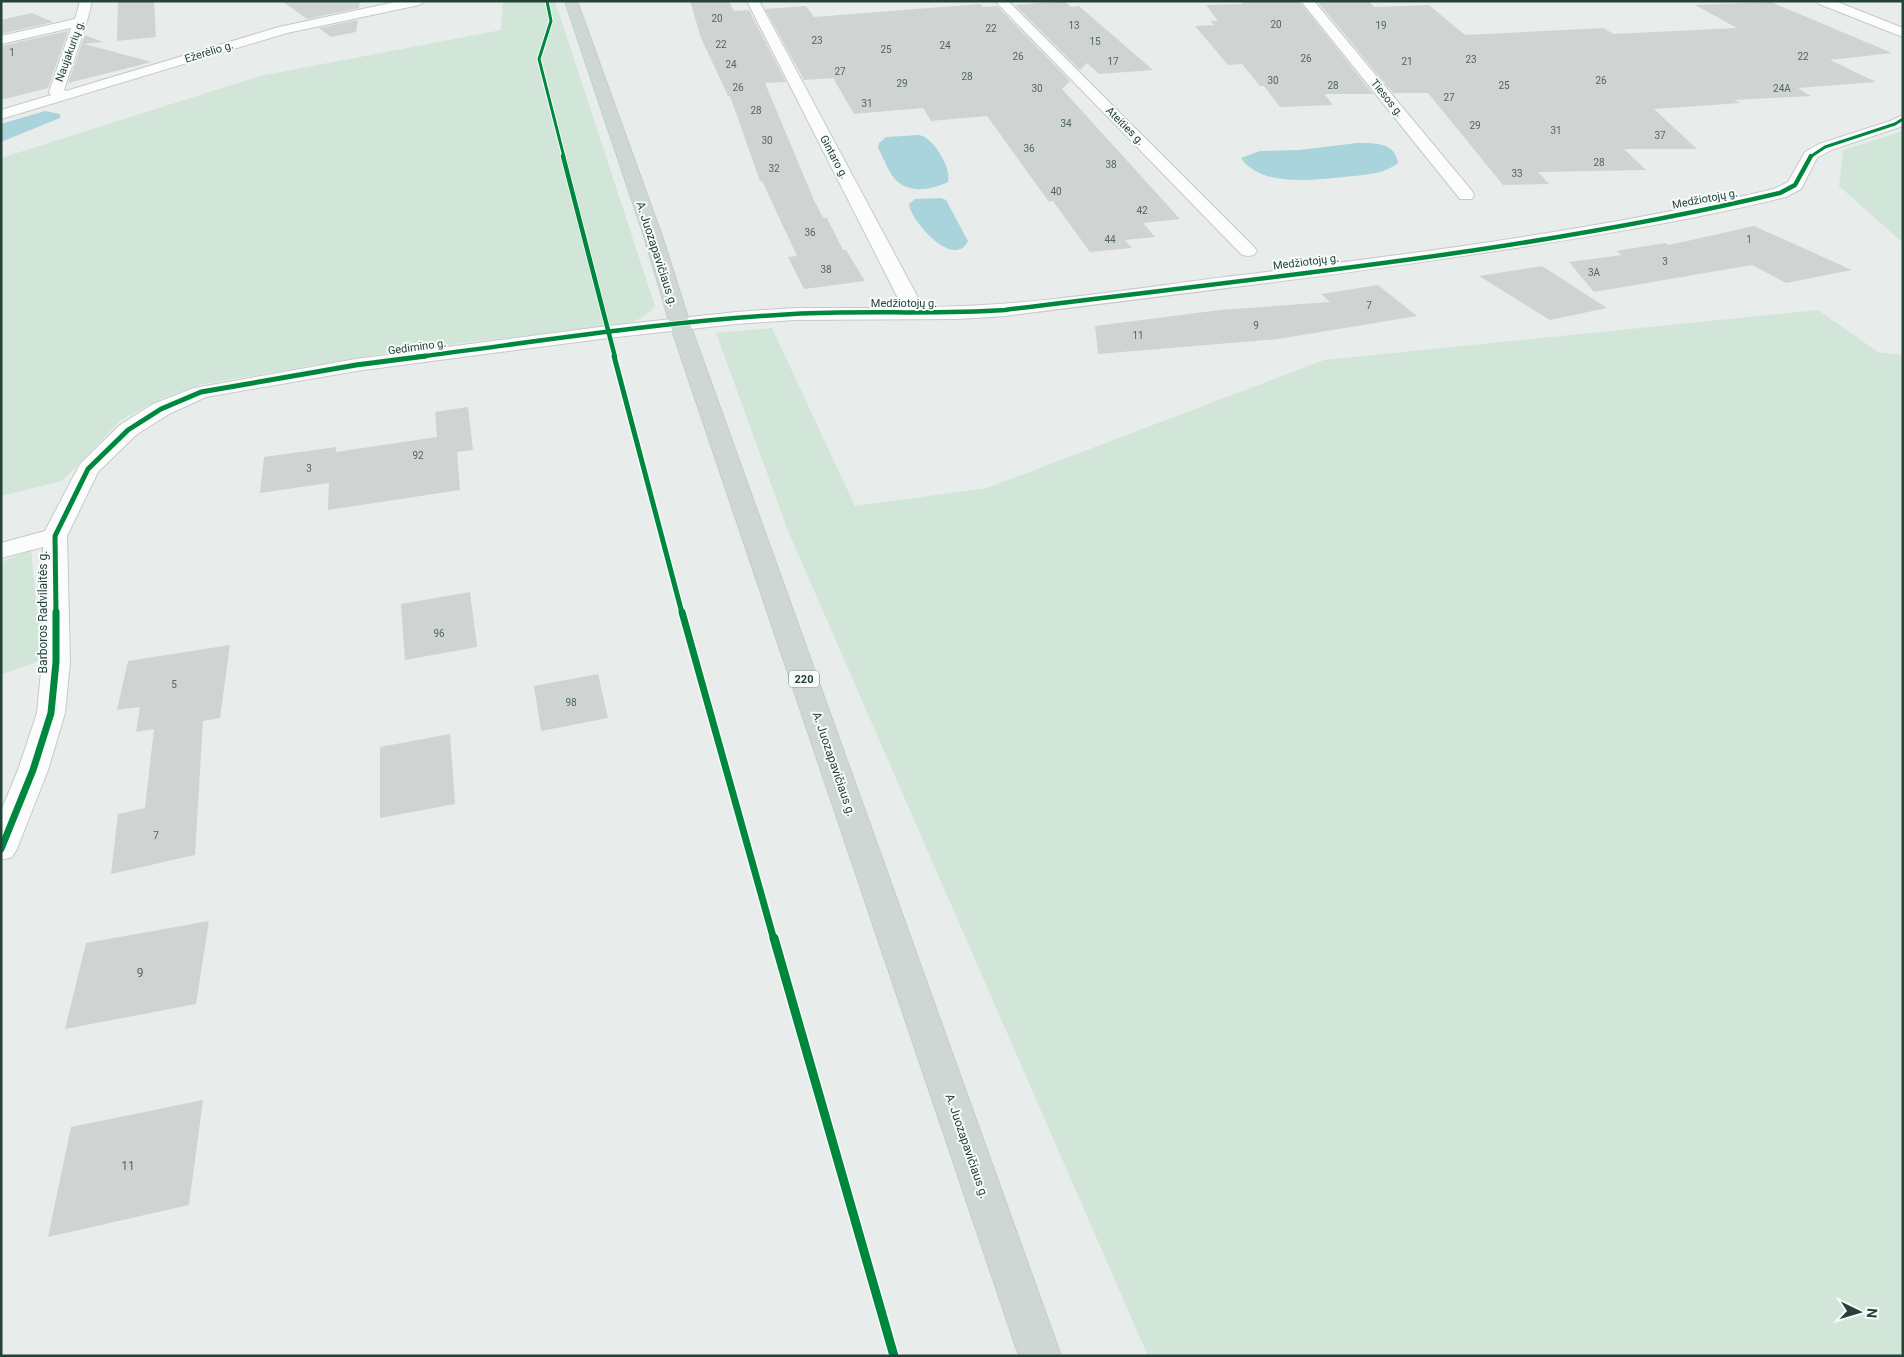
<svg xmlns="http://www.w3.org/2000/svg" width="1904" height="1357" font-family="Roboto,sans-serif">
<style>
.green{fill:#d1e6d8}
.water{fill:#a9d4db}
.building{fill:#cfd4d2}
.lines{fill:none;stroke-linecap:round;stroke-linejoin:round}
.minor-casing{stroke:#c5cac8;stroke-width:2}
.primary-casing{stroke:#c3ccc9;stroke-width:2}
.minor{fill:#fcfcfc;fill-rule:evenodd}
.primary{fill:#cfd7d5;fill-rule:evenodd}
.cycleway-far4-casing{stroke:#f7fbf9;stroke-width:5}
.cycleway-far3-casing{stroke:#f7fbf9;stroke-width:6}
.cycleway-far2-casing{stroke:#f7fbf9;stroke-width:8}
.cycleway-far1-casing{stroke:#f7fbf9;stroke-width:10}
.cycleway-casing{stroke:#f7fbf9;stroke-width:12}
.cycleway-far4{stroke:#00873e;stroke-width:3}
.cycleway-far3{stroke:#00873e;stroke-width:4.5}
.cycleway-far2{stroke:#00873e;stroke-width:5}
.cycleway-far1{stroke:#00873e;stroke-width:7}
.cycleway{stroke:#00873e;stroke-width:9}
.labels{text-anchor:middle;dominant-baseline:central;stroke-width:4;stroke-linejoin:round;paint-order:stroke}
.number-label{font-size:10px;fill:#506761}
.far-street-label{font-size:11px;fill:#24423a;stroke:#f7fbf9}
.shield{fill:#f7fbf9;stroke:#637a73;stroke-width:1}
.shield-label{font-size:11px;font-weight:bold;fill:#24423a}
.street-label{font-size:12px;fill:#24423a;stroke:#f7fbf9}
.near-number-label{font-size:12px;fill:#506761}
</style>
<rect width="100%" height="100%" fill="#e8edeb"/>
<g class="green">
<path d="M 503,1 L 555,1 L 655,306 C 646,317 637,321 623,324 L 398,351 L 199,385 L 163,398 L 121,420 L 62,481 L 1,496 L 1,158 L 260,76 L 501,30 Z"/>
<polygon points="1903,131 1903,243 1839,186 1843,150"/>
<polygon points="1818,310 1878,352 1903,355 1903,1356 1148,1356 788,531 716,333 772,328 855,506 987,488 1324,360"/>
<polygon points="31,550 42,660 1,675 1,562"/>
</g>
<g class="water">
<polygon points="45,111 60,114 60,118 1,142 1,124"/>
<path d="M 919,135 C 933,137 952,168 948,182 C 934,189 912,194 898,182 C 889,175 884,158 878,148 L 879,143 L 886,137 Z"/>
<path d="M 1357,143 C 1375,143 1395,142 1398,163 C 1383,175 1362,175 1343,177 C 1313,180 1260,187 1241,158 L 1260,151 L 1299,150 Z"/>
<path d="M 941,198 L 946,200 L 968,241 C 953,271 909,218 909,204 L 915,199 Z"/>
</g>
<g class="building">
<polygon points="118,1 154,1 156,37 117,41"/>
<polygon points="282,1 360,1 359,8 307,19"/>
<polygon points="690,1 729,1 734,11 749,10 786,82 765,83 814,200 823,218 827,218 843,250 846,250 865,281 804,289 788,257 797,256 762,181 760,181 730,96 728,96 701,38"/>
<polygon points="1064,1 1071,7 1079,6 1153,70 1099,74 1087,63 1080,70 1015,5"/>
<polygon points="1240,1 1299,1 1373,94 1324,94 1333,105 1280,107 1264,86 1260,86 1242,64 1228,65 1195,26 1214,25 1210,21 1218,21 1206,5 1243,4"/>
<polygon points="1317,1 1369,1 1374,7 1429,5 1465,35 1604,28 1613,34 1737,28 1695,5 1771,2 1892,53 1830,60 1876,82 1798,88 1811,96 1734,100 1741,103 1654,109 1697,149 1624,149 1646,170 1538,172 1549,184 1503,185 1428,93 1393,93"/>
<polygon points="980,4 983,7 997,6 1070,81 1062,89 1180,219 1143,223 1155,237 1125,240 1132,248 1090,252 1053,201 1049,202 987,116 931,121 923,108 854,114 833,78 804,80 765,9 806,6 814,17"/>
<polygon points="32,13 53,22 1,34 1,20"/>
<polygon points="358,20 356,32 331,37 319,28"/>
<polygon points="68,31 48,88 1,100 1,46"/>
<polygon points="85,35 103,42 84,44 152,62 68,83"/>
<polygon points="1754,226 1852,270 1786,283 1752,265 1594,292 1569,262 1622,255 1616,251 1665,243 1669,245"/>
<polygon points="1542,266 1607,308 1550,320 1479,276"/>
<polygon points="1378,285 1417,316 1278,339 1098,354 1095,326 1220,310 1330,302 1321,294"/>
<polygon points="468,407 473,450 457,452 460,490 328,510 329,483 260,493 264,457 336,447 336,452 437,437 435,412"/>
<polygon points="470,592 477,647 405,660 401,604"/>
<polygon points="230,645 220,718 203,721 195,855 111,874 118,814 145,808 154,729 136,732 140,707 117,710 128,661"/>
<polygon points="598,674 608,718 541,731 534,686"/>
<polygon points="450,734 455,804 380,818 380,747"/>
<polygon points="209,921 196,1004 65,1029 86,943"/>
<polygon points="203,1100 189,1205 48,1237 71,1127"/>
</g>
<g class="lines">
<g class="minor-casing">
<g id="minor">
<path d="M 80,1 L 92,1 C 86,30 73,61 64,90 L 66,91 L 279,27 L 400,1 L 425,1 L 419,5 L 287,33 L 1,119 L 1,110 L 51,95 L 49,92 L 71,28 L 1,44 L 1,36 L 75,19 Z"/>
<path d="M 747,1 L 759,1 L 923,307 C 1029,307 1135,288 1241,275 C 1419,253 1599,230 1774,189 L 1788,182 L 1805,152 L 1819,144 L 1890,121 L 1903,115 L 1903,126 L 1831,150 L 1817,158 L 1801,189 L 1786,197 C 1688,221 1589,237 1489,252 C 1328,277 1167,295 1005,316 L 959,319 L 795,320 L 736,324 L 608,338 L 356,371 L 206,397 L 169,414 L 136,435 L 98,472 L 67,536 L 70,662 L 65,713 L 48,770 L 17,849 L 12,857 L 1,860 L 1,811 L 18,770 L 37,713 L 42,662 L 43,547 L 1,558 L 1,543 L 45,531 L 80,464 L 120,425 L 153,404 L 194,388 L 356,359 L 608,326 L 736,312 L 795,308 L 903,308 Z"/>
<polygon points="995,1 1008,1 1254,247 1257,251 1254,255 1248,256 1242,255"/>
<polygon points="1301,1 1314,1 1472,191 1474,195 1472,199 1460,199"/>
<polygon points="1817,1 1835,1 1903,28 1903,37 1819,4"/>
</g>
</g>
<g class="primary-casing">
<polygon id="primary" points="565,1 577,1 662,236 690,324 1061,1356 1019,1356 670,324 644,236"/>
</g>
<use href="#minor" class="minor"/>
<use href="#primary" class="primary"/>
<g class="cycleway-far4-casing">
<g id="cycleway-far4">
<polyline points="547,1 551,21 539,59 564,157"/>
<polyline points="1810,157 1825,147 1895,124 1903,119"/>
</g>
</g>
<g class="cycleway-far3-casing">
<g id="cycleway-far3">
<polyline points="563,156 615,357"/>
<path d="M 417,357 C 542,341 667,321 793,314 C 864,310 934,315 1005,310 C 1264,277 1526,253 1780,193 L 1795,185 L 1811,156"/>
</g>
</g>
<g class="cycleway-far2-casing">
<g id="cycleway-far2">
<polyline points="614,356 682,613"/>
<polyline points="56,613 55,536 88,469 128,430 161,409 201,392 356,365 426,356"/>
</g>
</g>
<g class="cycleway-far1-casing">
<g id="cycleway-far1">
<polyline points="682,612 774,940"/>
<polyline points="1,849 33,770 51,713 56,662 56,612"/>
</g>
</g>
<g class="cycleway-casing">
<polyline id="cycleway" points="774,938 894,1356"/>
</g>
<use href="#cycleway-far4" class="cycleway-far4"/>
<use href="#cycleway-far3" class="cycleway-far3"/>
<use href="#cycleway-far2" class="cycleway-far2"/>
<use href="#cycleway-far1" class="cycleway-far1"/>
<use href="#cycleway" class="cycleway"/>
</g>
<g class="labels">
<g class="number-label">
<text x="717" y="18">20</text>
<text x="1276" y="24">20</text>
<text x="1074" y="25">13</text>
<text x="1381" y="25">19</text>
<text x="991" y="28">22</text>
<text x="817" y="40">23</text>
<text x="1095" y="41">15</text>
<text x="721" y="44">22</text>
<text x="945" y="45">24</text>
<text x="886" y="49">25</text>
<text x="12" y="52">1</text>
<text x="1018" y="56">26</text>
<text x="1803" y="56">22</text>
<text x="1306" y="58">26</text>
<text x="1471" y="59">23</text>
<text x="1113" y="61">17</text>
<text x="1407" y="61">21</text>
<text x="731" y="64">24</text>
<text x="840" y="71">27</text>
<text x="967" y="76">28</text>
<text x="1273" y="80">30</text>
<text x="1601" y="80">26</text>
<text x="902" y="83">29</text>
<text x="1333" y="85">28</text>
<text x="1504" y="85">25</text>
<text x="738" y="87">26</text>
<text x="1037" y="88">30</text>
<text x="1782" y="88">24A</text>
<text x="1449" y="97">27</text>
<text x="867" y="103">31</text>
<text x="756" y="110">28</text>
<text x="1066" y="123">34</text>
<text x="1475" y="125">29</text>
<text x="1556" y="130">31</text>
<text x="1660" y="135">37</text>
<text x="767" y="140">30</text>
<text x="1029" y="148">36</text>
<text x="1599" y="162">28</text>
<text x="1111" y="164">38</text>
<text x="774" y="168">32</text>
<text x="1517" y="173">33</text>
<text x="1056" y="191">40</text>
<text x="1142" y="210">42</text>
<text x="810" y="232">36</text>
<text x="1110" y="239">44</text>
<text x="1749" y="239">1</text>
<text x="1665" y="261">3</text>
<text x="826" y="269">38</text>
<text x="1594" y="272">3A</text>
<text x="1369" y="305">7</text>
<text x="1256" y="325">9</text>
<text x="1138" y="335">11</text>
<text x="418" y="455">92</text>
<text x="309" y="468">3</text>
<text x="439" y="633">96</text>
<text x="174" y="684">5</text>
<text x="571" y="702">98</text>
<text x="156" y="835">7</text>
</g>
<g class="far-street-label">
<text transform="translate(70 51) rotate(-70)">Naujakurių g.</text>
<text transform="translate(209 52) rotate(-17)">Ežerėlio g.</text>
<text transform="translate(1387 98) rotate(51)">Tiesos g.</text>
<text transform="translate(1125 126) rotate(45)">Ateities g.</text>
<text transform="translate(834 157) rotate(62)">Gintaro g.</text>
<text transform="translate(1705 199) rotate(-11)">Medžiotojų g.</text>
<text transform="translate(1306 262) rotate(-7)">Medžiotojų g.</text>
<text x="904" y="303">Medžiotojų g.</text>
<text transform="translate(417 347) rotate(-8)">Gedimino g.</text>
</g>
<rect class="shield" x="789" y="670.5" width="30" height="17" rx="4"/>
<g class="shield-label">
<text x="804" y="679">220</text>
</g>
<g class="street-label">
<text transform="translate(657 254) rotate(72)">A. Juozapavičiaus g.</text>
<text transform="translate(43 612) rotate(-90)">Barboros Radvilaitės g.</text>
<text transform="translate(834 764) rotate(71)">A. Juozapavičiaus g.</text>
<text transform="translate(967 1146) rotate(71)">A. Juozapavičiaus g.</text>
</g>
<g class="near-number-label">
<text x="140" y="973">9</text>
<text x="128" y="1166">11</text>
</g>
</g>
<rect width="1904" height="1357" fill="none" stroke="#24423a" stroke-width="5"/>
<g transform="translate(1859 1312) rotate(95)" stroke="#f7fbf9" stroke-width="4" paint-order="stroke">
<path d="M0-4L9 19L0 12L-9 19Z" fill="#24423a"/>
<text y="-8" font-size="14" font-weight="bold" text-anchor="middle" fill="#24423a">N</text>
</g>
</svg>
